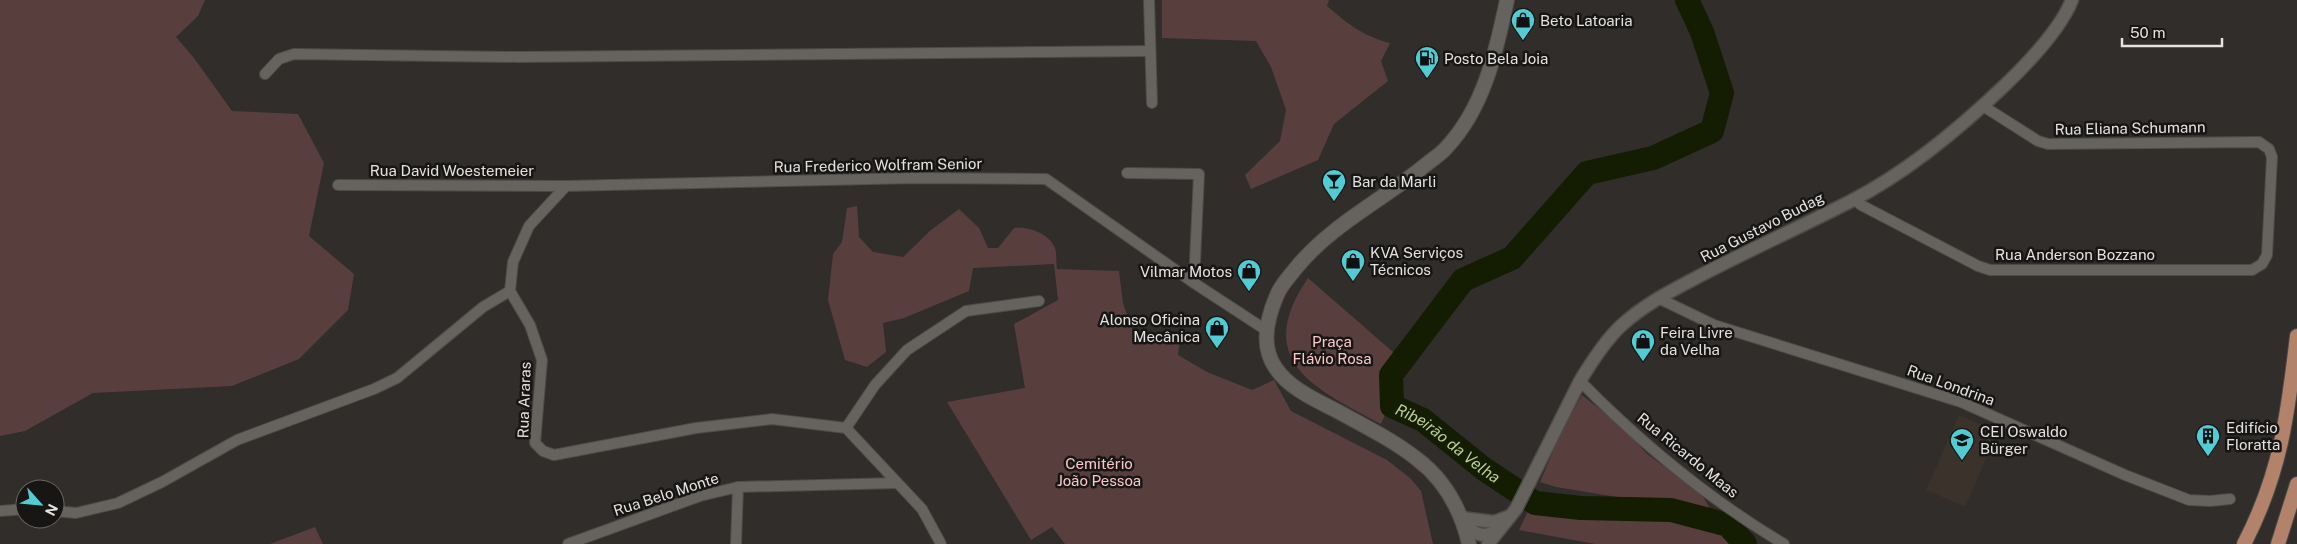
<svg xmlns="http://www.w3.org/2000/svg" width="2297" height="544" font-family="'Public Sans',sans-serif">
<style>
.built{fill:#3b332b}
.green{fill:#583f3e}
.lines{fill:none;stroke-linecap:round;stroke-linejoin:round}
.river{stroke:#141c02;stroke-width:24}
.minor-casing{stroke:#4d4b48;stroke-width:12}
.tertiary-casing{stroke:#4d4b48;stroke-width:15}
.secondary-casing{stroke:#4d4b48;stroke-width:16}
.primary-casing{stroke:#4d4b48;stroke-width:16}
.minor{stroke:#66635f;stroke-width:10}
.tertiary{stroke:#66635f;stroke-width:12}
.secondary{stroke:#66635f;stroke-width:14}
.primary{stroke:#b3826a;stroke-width:14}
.labels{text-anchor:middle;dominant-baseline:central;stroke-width:5;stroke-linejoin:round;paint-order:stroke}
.poi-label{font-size:15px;fill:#e5e3e1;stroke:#171614;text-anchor:start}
.street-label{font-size:15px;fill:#e5e3e1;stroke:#171614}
.park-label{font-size:15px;fill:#fec8c7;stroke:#171614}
.water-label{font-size:16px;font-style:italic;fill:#bdcf98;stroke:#171614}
</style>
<rect width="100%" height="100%" fill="#302d2a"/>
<polygon class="built" points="1959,415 1998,432 1965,507 1926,490"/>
<g class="green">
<polygon points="0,0 205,0 198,16 176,37 194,58 232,111 298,114 324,163 309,236 354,274 348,310 299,359 232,386 93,393 25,431 0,436"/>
<path d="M 1162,0 L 1329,0 L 1327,6 C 1348,24 1363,36 1390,43 L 1381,61 L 1388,81 L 1334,124 L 1318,160 L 1251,189 L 1245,175 L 1280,141 L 1286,110 L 1271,67 L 1256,41 L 1162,38 Z"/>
<path d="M 857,206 L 859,237 L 873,252 L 903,257 L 931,230 L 959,209 L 979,228 L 988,248 L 998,248 L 1014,228 C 1028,226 1049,233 1055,248 C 1057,254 1056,263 1057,269 L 1119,271 L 1123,303 L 1136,341 L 1181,332 L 1178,355 L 1207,372 L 1252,390 L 1274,380 L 1291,411 L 1387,460 L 1410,478 L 1421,491 L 1433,544 L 1065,544 L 1052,527 L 1031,540 L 947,402 L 1025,388 L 1014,324 L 1058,300 L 1054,264 L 973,268 L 969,291 L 904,318 L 883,323 L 886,352 L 867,367 L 845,360 L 828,300 L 833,254 L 842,242 L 847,208 Z"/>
<path d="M 1308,278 L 1393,352 C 1385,372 1378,388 1388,408 L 1381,424 C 1316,389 1251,361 1308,278 Z"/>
<polygon points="1582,395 1627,431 1646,453 1702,495 1713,514 1652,498 1617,497 1556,487 1540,482 1560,435"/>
<polygon points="1530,507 1600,515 1658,517 1722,528 1736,544 1595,544 1519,530"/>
<polygon points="315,527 323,544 270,544"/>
</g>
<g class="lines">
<path class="river" id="s1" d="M 1687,0 L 1702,32 L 1722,93 L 1712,131 L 1653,158 L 1587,173 L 1512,258 L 1463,280 L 1391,375 L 1392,406 L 1423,420 L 1484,469 L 1535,503 L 1581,508 L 1671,510 L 1728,525 L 1745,544"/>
<g class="minor-casing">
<g id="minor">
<polyline points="1149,0 1152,103"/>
<polyline points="265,74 279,59 294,54 518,57 1150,51"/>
<polyline points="1127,173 1199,174 1194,283"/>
<polyline points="338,185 566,186 915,178 1046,179 1194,283 1266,330"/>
<polyline points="1854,199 1861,205 1978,266 1990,270 2252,270 2262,264 2267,255 2272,157 2269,149 2259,142 2048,144 2038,141 1983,106"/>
<polyline points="510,291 530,325 542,360 535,443 543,451 554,455 696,428 772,419 846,428 922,509 941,544"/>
<polyline points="510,291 513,262 529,226 566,186"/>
<polyline points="1658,298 1714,325 1961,402 2125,475 2189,500 2210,501 2230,499"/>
<path d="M 1580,381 C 1640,442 1710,500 1784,544"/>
<polyline points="846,428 875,385 907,350 966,311 1039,301"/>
<polyline points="0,511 25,509"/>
<polyline points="55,511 76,513 118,503 162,482 237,440 374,389 397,378 483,307 510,291"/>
<polyline points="568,544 700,496 738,487 897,483"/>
<polyline points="736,544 738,487"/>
</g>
</g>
<g class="tertiary-casing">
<g id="tertiary">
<polyline points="1462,518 1494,522 1510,516"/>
<path d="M 1464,525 C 1477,535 1483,538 1497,531"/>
<path d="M 1488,544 L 1516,509 L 1580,381 C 1592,361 1606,339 1623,324 C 1643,306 1667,293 1690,281 C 1744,252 1799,228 1853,200 C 1909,171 1959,129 2004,86 C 2027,64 2060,30 2072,0"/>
</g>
</g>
<g class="secondary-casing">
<path id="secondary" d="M 1469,544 C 1461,510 1445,480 1417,459 C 1393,440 1366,427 1339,412 C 1318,401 1289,389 1275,367 C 1260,345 1267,318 1277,295 C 1281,285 1289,277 1296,268 C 1331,225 1381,201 1423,167 C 1430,161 1440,155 1446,148 C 1484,108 1496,52 1507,0"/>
</g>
<g class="primary-casing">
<g id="primary">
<path d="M 2244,544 C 2281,473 2288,413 2297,336"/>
<polyline points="2278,544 2297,484"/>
</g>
</g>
<use href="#minor" class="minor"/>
<use href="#tertiary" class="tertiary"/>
<use href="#secondary" class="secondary"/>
<use href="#primary" class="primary"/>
</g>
<defs>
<g id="shop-pin" transform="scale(1.25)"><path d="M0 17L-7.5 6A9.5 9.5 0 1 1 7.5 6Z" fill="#51ccd2" stroke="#171614"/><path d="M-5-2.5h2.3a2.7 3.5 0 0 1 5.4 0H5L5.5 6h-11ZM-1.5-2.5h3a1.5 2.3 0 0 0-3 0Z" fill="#111"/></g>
<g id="fuel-pin" transform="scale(1.25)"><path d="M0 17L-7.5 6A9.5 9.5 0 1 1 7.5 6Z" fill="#51ccd2" stroke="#171614"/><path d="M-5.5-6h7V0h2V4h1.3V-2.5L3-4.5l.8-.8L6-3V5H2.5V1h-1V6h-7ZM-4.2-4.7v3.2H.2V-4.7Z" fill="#111"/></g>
<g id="bar-pin" transform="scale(1.25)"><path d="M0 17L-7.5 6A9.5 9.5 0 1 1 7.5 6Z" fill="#51ccd2" stroke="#171614"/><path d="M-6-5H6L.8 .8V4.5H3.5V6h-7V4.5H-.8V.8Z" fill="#111"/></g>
<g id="building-pin" transform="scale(1.25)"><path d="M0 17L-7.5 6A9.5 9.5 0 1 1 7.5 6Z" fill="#51ccd2" stroke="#171614"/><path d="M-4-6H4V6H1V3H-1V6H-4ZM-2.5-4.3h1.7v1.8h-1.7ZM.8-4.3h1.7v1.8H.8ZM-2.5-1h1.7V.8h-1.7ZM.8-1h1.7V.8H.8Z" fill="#111"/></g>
<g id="school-pin" transform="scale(1.25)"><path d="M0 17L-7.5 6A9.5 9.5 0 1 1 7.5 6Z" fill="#51ccd2" stroke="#171614"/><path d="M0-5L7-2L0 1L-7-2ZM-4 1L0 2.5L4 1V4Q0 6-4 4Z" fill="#111"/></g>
</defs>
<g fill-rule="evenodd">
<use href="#shop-pin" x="1523" y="20"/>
<use href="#fuel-pin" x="1427" y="58"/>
<use href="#bar-pin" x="1334" y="181"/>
<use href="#shop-pin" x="1353" y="261"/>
<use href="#shop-pin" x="1249" y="271"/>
<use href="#shop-pin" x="1217" y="328"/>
<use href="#shop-pin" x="1643" y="341"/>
<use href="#building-pin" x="2208" y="436"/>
<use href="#school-pin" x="1962" y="440"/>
</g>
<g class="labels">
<g class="poi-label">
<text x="1540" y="20">Beto Latoaria</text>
<text x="1444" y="58">Posto Bela Joia</text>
<text x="1352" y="181">Bar da Marli</text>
<text x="1370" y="252">KVA Serviços<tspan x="1370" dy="17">Técnicos</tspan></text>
<text x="1232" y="271" text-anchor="end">Vilmar Motos</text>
<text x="1200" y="319" text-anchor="end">Alonso Oficina<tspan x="1200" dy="17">Mecânica</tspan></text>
<text x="1660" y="332">Feira Livre<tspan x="1660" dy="17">da Velha</tspan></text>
<text x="2226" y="427">Edifício<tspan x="2226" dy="17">Floratta</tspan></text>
<text x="1980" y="431">CEI Oswaldo<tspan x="1980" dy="17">Bürger</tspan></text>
</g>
<g class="street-label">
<text transform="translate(2130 128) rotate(-1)">Rua Eliana Schumann</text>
<text transform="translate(878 165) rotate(-1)">Rua Frederico Wolfram Senior</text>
<text x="452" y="170">Rua David Woestemeier</text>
<text transform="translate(1762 227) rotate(-27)">Rua Gustavo Budag</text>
<text x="2075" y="254">Rua Anderson Bozzano</text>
<text transform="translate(1951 385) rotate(20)">Rua Londrina</text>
<text transform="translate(524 400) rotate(-88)">Rua Araras</text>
<text transform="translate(1688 455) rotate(39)">Rua Ricardo Maas</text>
<text transform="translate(666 494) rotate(-18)">Rua Belo Monte</text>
</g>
<g class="park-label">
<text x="1332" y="341">Praça<tspan x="1332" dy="17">Flávio Rosa</tspan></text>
<text x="1099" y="463">Cemitério<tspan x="1099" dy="17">João Pessoa</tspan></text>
</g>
<g class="water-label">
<text stroke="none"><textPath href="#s1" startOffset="656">Ribeirão da Velha</textPath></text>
</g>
</g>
<g transform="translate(40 504) rotate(117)"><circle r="24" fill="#171614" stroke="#696866"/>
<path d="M0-4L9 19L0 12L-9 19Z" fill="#51ccd2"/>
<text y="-8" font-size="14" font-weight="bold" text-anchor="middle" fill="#e5e3e1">N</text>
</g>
<path d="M2122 38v8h100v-8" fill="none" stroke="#e5e3e1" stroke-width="2.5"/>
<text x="2130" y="38" font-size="15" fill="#e5e3e1" stroke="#171614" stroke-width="4" paint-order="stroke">50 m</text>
</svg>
